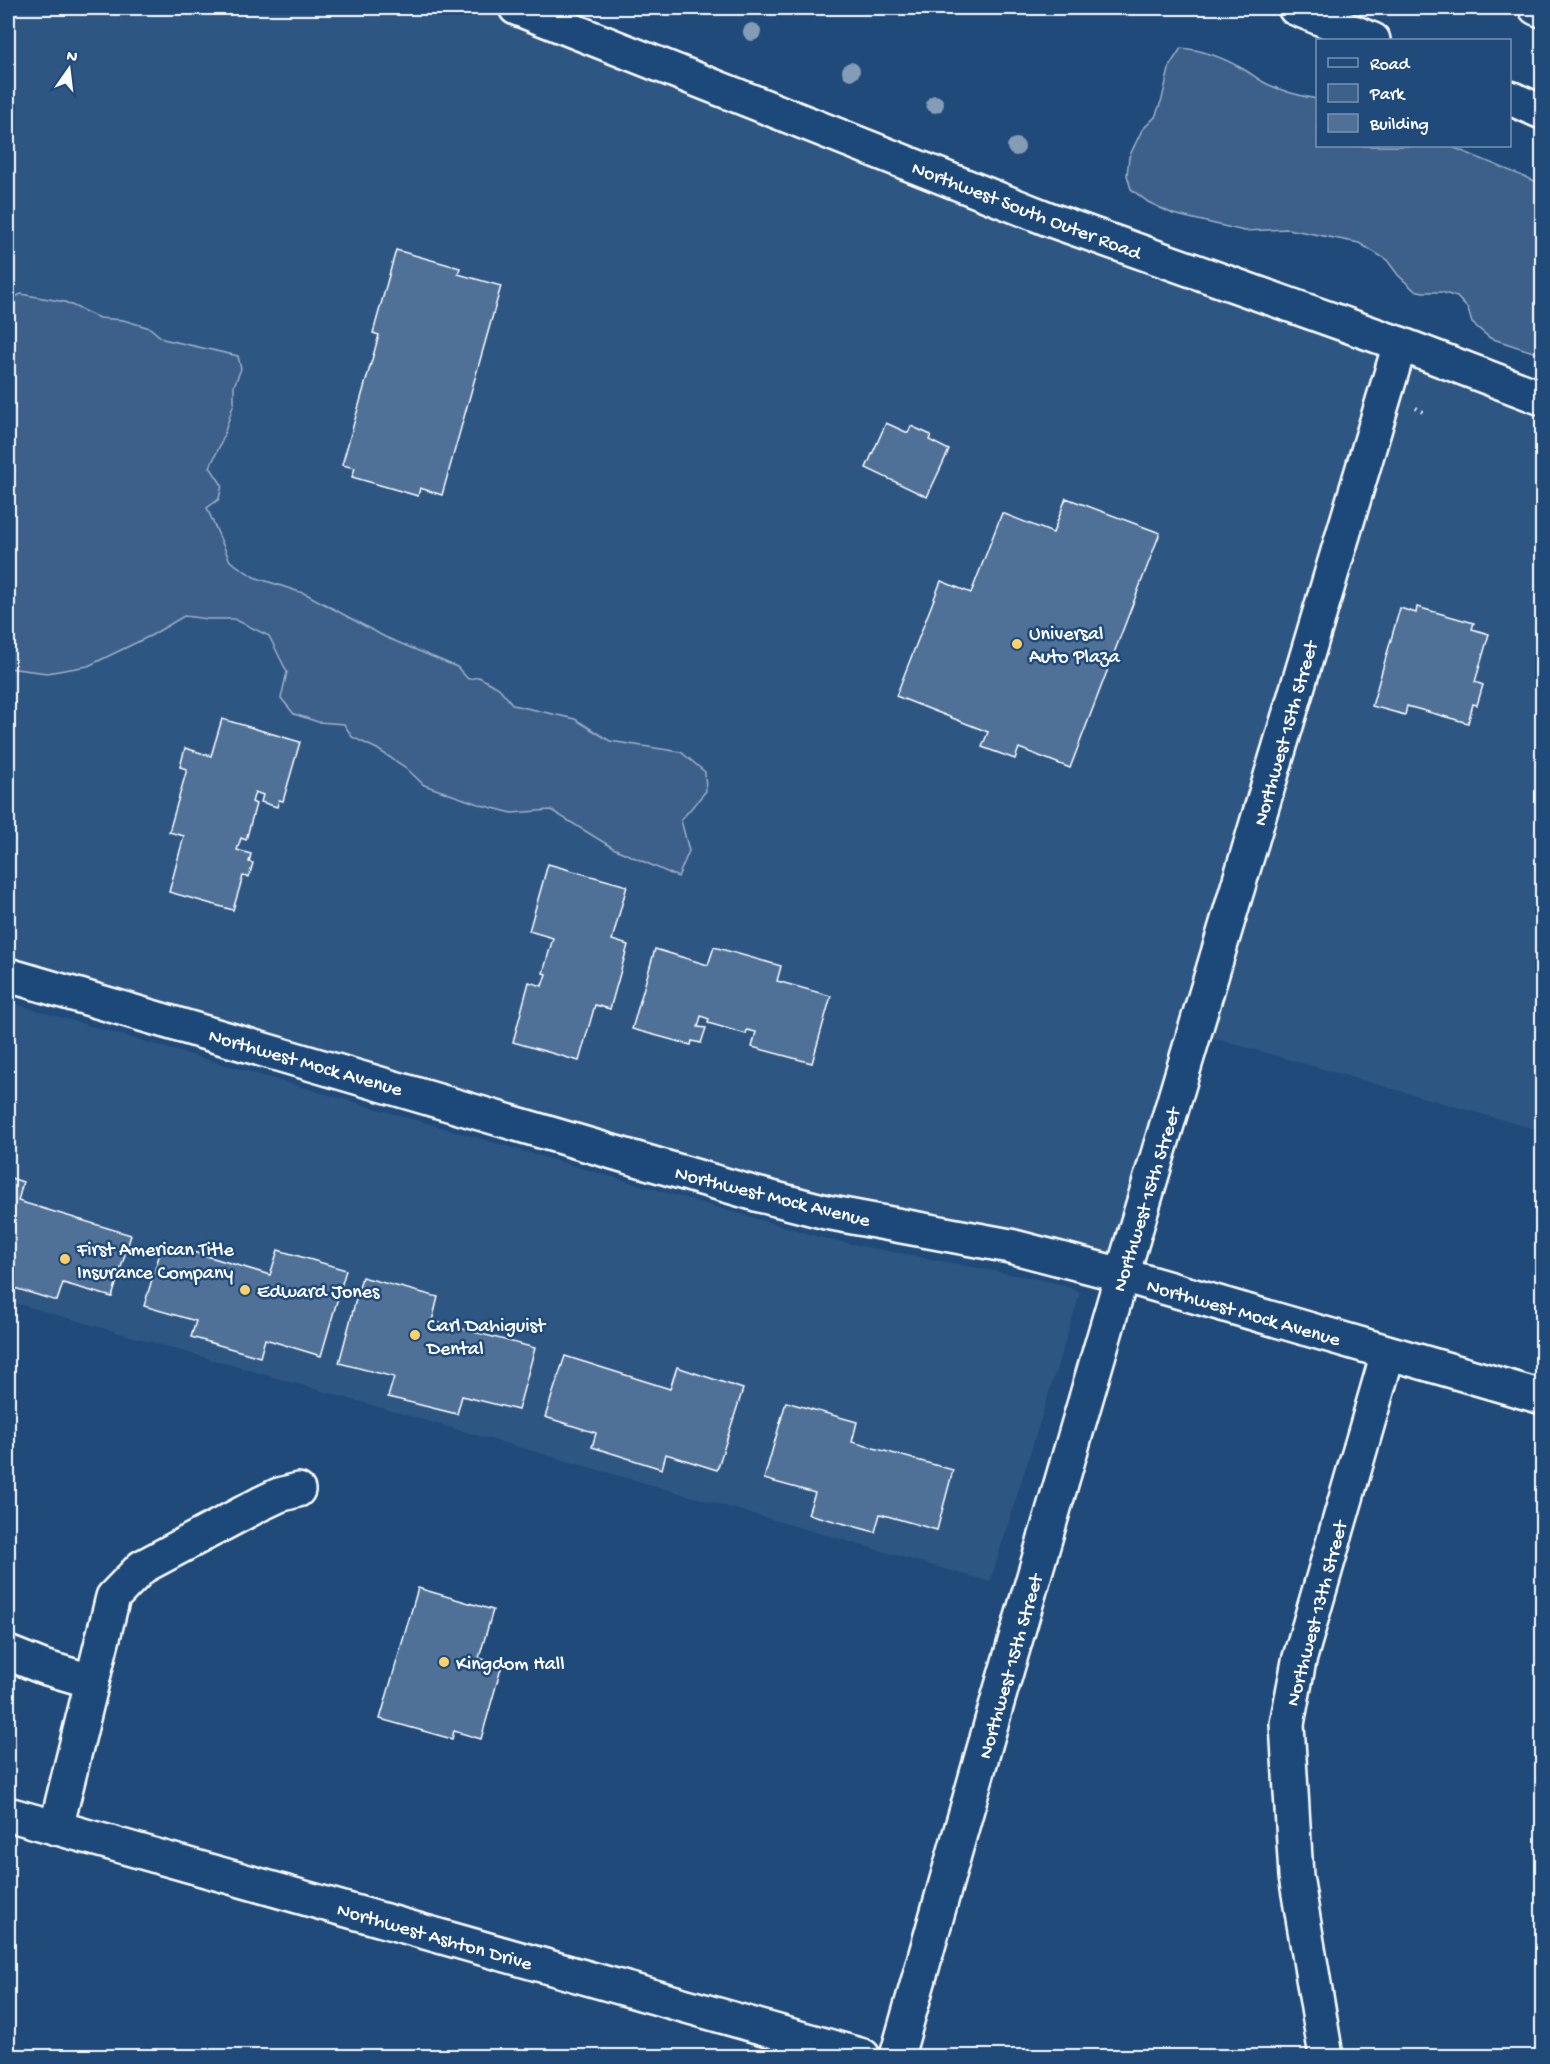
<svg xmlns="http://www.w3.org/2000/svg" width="1550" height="2064" font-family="'Gochi Hand',sans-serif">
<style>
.built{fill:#2e5683}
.green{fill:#3c618b;stroke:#9eb0c5;stroke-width:1.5}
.building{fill:#507197;stroke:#fff;stroke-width:1.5}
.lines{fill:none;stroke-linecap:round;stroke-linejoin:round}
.minor-casing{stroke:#fff;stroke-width:38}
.highway-casing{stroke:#fff;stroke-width:38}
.path{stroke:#fff;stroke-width:4;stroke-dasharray:1.5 4.5;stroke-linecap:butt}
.minor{stroke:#1f4a7a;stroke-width:33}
.highway{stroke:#1f4a7a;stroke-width:33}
.tree{fill:#859cb6}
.poi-dot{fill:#ffd166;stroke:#1f4a7a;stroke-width:2}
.labels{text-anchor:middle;stroke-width:5;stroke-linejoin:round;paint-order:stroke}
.street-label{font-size:20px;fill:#fff;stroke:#1f4a7a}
.poi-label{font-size:20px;fill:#fff;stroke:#1f4a7a;text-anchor:start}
</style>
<rect width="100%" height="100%" fill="#1f4a7a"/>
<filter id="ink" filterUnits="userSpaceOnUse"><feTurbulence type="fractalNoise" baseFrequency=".0167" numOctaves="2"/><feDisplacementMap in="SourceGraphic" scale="12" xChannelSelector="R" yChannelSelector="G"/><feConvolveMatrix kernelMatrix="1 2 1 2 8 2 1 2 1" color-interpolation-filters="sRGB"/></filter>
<g filter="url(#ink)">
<g class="built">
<polygon points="8,8 516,8 1542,398 1542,1131 1195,1033 1122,1275 1010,1246 8,975"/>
<polygon points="8,1002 830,1240 1052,1282 1068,1287 1080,1293 990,1582 8,1301"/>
</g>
<g class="green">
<path d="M1181 48C1203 50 1224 58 1243 69 1252 74 1259 80 1267 84 1284 92 1300 96 1317 99L1318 146H1450L1542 184V355L1490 338 1472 323 1468 309 1457 297 1441 292H1423L1414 290 1398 275 1387 260 1359 243 1288 229 1244 231 1173 214 1148 202 1131 189 1127 175 1129 157 1142 130 1155 117 1162 99 1170 65Z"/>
<polygon points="21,294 65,302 99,318 123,320 150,328 163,339 238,356 241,369 234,386 234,403 222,441 210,467 222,485 219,499 207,508 230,561 254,577 306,594 385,637 457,667 468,679 479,677 499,688 513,705 575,719 610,741 681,752 705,772 706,791 681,820 689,851 678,877 613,848 551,810 512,813 481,805 424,785 405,767 377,749 352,737 344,724 318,722 294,714 281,698 287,672 269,636 234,619 208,619 184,616 152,635 88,666 47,673 8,668 8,301"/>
</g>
<g class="building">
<polygon points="396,250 460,268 458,274 501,286 442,495 420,488 418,496 352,477 355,468 342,465 379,335 373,333"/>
<polygon points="886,423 908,433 911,426 931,435 929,440 949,450 927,497 866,468"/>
<polygon points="1066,498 1160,533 1070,768 1019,748 1015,759 982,747 988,732 896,696 941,581 971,593 1002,513 1053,533"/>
<polygon points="1417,607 1474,623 1472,629 1489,634 1475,682 1483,685 1477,705 1473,704 1468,723 1407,706 1405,715 1372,706 1400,608 1416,613"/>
<polygon points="222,719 300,742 283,801 279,800 277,807 261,802 263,795 255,792 252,802 256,804 246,840 241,838 237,850 251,854 249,862 253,863 249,877 243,876 233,910 169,892 184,836 169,832 187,769 180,767 185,748 211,756"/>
<polygon points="548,864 627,886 612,940 628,945 610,1009 595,1005 579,1061 513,1042 529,982 542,986 546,974 543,973 553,938 529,931"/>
<polygon points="714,947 781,966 777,981 831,996 812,1063 752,1047 756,1032 747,1030 746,1034 708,1023 709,1019 701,1016 698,1027 706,1028 701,1043 692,1041 691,1045 632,1029 655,949 708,965"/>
<polygon points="8,1177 23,1182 18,1201 131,1235 112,1297 63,1283 57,1301 8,1286"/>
<polygon points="163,1243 270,1275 278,1250 346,1270 321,1356 265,1339 260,1357 191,1337 196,1321 144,1306"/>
<polygon points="362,1277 438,1297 432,1321 535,1348 518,1410 462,1396 457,1414 388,1397 394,1377 339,1363"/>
<polygon points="565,1356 670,1389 677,1367 743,1389 717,1470 666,1454 662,1469 592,1447 596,1433 545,1417"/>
<polygon points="786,1402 857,1422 852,1442 953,1470 937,1530 880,1514 875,1532 808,1514 815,1493 764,1479"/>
<polygon points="418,1588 493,1610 479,1658 502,1665 481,1739 454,1731 452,1739 380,1719"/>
</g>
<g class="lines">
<defs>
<g id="minor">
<polyline points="516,8 1051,220 1400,344 1542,398"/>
<polyline points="8,975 756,1194 826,1212 1010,1246 1122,1275 1542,1397"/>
<polyline points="8,1653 43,1667 91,1681"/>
<polyline points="8,1814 863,2056"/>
<polyline points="56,1828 113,1597 142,1567 260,1504 279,1495 298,1490"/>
<polyline points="897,2056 997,1703 1122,1275 1400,344"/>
<polyline points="1326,2056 1296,1876 1287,1724 1299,1661 1388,1353"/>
</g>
<g id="highway">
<polyline points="1295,8 1373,40"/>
<polyline points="1536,8 1542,10"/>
<polyline points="1510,98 1542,112"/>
</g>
</defs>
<use href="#minor" class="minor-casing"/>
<use href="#highway" class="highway-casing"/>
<polyline class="path" points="1416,408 1426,414"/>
<use href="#minor" class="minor"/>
<use href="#highway" class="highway"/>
</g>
<g class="tree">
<circle cx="752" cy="32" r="9"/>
<circle cx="851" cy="71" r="9"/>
<circle cx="935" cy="104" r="9"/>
<circle cx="1016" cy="147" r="9"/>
</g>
</g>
<g class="poi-dot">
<circle cx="1017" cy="644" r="6"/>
<circle cx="65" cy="1259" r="6"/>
<circle cx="245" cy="1290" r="6"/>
<circle cx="415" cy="1335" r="6"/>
<circle cx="444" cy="1662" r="6"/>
</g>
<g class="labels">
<g class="street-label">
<text transform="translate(1027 209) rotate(21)" y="7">Northwest South Outer Road</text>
<text transform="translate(1284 733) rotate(-74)" y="7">Northwest 15th Street</text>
<text transform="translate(306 1061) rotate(16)" y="7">Northwest Mock Avenue</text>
<text transform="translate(773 1195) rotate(14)" y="7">Northwest Mock Avenue</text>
<text transform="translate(1145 1199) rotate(-73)" y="7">Northwest 15th Street</text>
<text transform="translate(1244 1311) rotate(16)" y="7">Northwest Mock Avenue</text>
<text transform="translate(1315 1613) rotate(-75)" y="7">Northwest 13th Street</text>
<text transform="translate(1009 1666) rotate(-74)" y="7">Northwest 15th Street</text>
<text transform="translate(435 1935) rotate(16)" y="7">Northwest Ashton Drive</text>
</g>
<g class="poi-label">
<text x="1029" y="639">Universal<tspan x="1029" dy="23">Auto Plaza</tspan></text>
<text x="77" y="1255">First American Title<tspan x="77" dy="23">Insurance Company</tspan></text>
<text x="257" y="1297">Edward Jones</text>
<text x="427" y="1331">Carl Dahiguist<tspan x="427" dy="23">Dental</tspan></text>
<text x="456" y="1669">Kingdom Hall</text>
</g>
</g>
<rect width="1550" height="2064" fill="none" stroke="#1f4a7a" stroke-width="30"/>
<rect x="15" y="15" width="1520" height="2034" fill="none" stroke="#fff" stroke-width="2" filter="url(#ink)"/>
<rect x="1316" y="39" width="195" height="108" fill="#1f4a7a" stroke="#7992af" stroke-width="1.5"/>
<rect x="1328" y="58" width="30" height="9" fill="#1f4a7a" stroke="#7992af" stroke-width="1.5"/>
<text x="1370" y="69" font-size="18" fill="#ffffff">Road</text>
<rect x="1328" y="84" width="30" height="18" fill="#3c618b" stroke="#7992af" stroke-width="1.5"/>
<text x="1370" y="99" font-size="18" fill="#ffffff">Park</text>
<rect x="1328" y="114" width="30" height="18" fill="#507197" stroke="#7992af" stroke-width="1.5"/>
<text x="1370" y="129" font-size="18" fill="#ffffff">Building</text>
<g transform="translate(69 69) rotate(14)" stroke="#1f4a7a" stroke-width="4.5" paint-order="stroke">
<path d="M0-4.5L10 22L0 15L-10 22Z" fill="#ffffff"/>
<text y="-9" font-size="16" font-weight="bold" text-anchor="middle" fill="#ffffff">N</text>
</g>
</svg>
